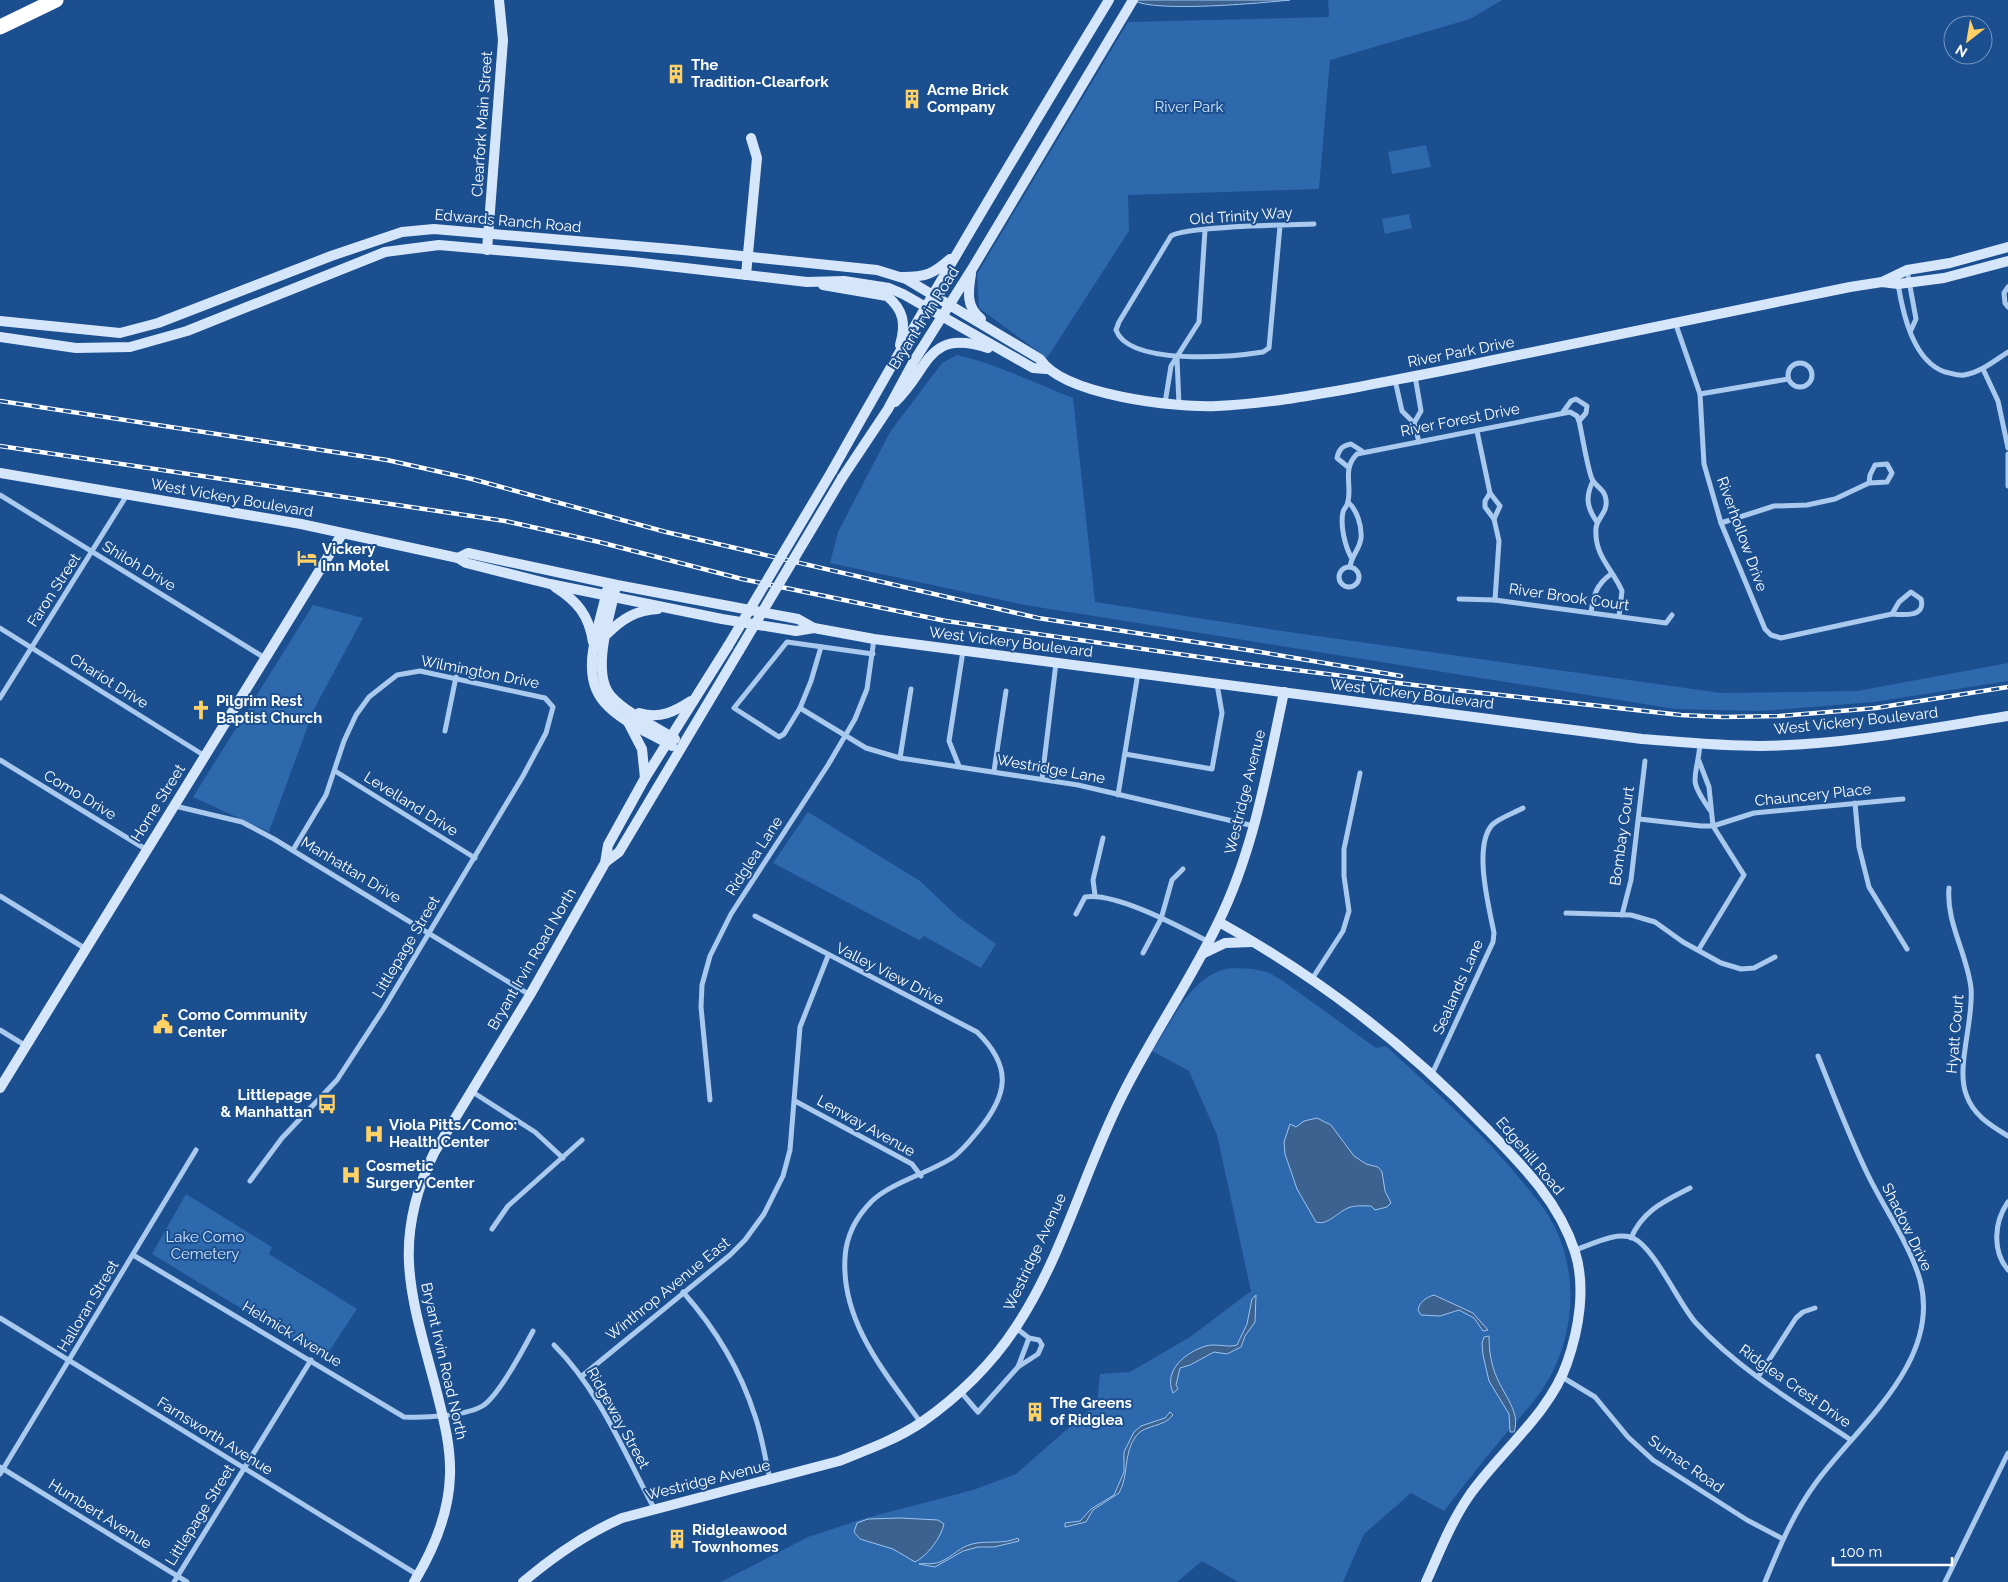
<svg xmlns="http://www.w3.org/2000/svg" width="2008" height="1582" font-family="Raleway,sans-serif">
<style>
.green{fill:#2e69ad}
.water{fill:#3c6290;stroke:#9cc4f0}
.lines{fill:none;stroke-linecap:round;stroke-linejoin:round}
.street{stroke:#a9c9ee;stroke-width:5}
.secondary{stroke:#d6e6fa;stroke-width:10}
.highway{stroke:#fff;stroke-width:15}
.rail-casing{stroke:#fff;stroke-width:4.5}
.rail{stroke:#1b4f8f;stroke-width:2.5;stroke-dasharray:8;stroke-linecap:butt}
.secondary-bridge{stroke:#d6e6fa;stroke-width:10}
.labels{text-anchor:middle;stroke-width:4;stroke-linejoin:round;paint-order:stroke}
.poi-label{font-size:15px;font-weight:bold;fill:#fff;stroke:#1b4f8f;text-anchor:start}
.park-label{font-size:15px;fill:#cfe3fa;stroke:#1b4f8f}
.street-label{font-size:15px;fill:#fff;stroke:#1b4f8f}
</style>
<rect width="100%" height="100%" fill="#1b4f8f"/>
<g class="green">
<polygon points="1328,0 1502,0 1470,19 1330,60 1319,189 1128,195 1129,231 1047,358 979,308 977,274 1128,22 1329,17"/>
<polygon points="1426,145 1431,167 1392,174 1388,152"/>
<polygon points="1409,214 1412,228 1385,234 1382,219"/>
<path d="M957 355C997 364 1034 383 1073 398L1095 602 1275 630 1721 693 1857 691 2008 663V681L1874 702 1761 711 1675 709 1025 605 830 563 838 532 890 432 942 363Z"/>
<polygon points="313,605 363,618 314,709 269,832 193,797"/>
<polygon points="808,812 920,881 958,917 996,944 981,968 924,936 919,940 773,863"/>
<path d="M1253 969 1267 972 1280 979 1376 1048 1386 1046C1434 1091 1484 1133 1525 1185 1533 1195 1542 1205 1548 1215 1577 1262 1577 1322 1553 1371 1541 1396 1521 1416 1503 1437 1483 1461 1463 1486 1444 1511L1411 1493 1364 1534 1343 1582H1238L1202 1561 1177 1582H721L808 1537 866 1518 973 1490 1016 1474 1097 1403 1100 1374 1130 1372 1190 1337 1251 1291 1217 1135 1189 1071 1152 1051C1171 1024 1188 981 1222 970 1231 967 1244 969 1253 969Z"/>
<polygon points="186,1194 272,1247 269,1254 357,1309 324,1359 152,1254"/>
</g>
<g class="water">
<path d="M1133 0H1290C1262 3 1153 13 1133 0Z"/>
<path d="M1317 1118 1331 1125 1354 1156 1366 1164 1378 1167 1382 1172 1385 1191 1391 1203 1387 1207 1375 1210 1371 1206C1363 1206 1355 1205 1348 1208 1338 1212 1327 1226 1316 1222L1297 1189 1285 1154 1284 1142 1290 1124 1296 1127 1304 1121Z"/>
<path d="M1256 1295 1255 1322 1245 1336 1241 1347 1227 1354 1214 1352 1190 1365 1180 1368 1176 1385 1178 1389 1173 1393C1163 1370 1186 1352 1206 1346 1216 1343 1227 1348 1237 1345L1247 1324 1252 1299Z"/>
<path d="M1434 1295 1473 1313 1488 1330 1483 1331 1474 1318 1459 1310 1440 1316 1421 1315 1418 1310C1419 1302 1427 1297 1434 1295Z"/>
<path d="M1489 1336C1489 1350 1491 1365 1497 1378 1504 1395 1521 1413 1514 1432H1510L1509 1414 1489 1381 1483 1355 1482 1343 1484 1337Z"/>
<path d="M1170 1412 1173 1415C1163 1428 1145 1424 1136 1436 1123 1453 1129 1476 1119 1493L1093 1510 1086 1522 1065 1527V1523L1080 1521 1091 1509 1114 1495 1124 1472V1452L1134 1432 1141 1426 1165 1418Z"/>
<path d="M900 1518 938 1520 944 1524C941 1538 927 1556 915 1562L893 1549 860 1539 854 1532 857 1523 868 1519Z"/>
<path d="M1018 1538 1019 1541 994 1547H978L963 1551 935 1567 919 1564C927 1563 935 1565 942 1561 953 1556 960 1547 972 1544 988 1540 1002 1545 1018 1538Z"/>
</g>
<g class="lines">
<g class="street">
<path d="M1280 226 1269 348 1263 352C1231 357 1129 366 1116 330L1119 322 1171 236C1186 226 1289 225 1314 224"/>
<polyline points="1907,270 1916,319 1911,330"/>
<path d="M1898 284C1903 314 1913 361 1945 372 1951 373 1958 376 1964 375 1981 372 1994 361 2008 352"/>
<polyline points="2008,287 2004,293 2005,303 2008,307"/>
<path d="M1675 322 1700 394 1704 464 1721 523 1765 629 1771 635 1781 638 1892 614C1904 615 1926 617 1921 599L1911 592 1899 602 1892 614"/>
<polyline points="1177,358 1179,405"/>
<circle cx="1800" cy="375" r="12"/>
<polyline points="1983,369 1998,401 2008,448"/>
<polyline points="1395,380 1402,411 1414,423 1419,442"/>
<polyline points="1700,394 1788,379"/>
<polyline points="1165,403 1171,366 1199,322 1205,230"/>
<polyline points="1563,412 1571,401 1576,399 1587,406 1586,413 1579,421"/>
<polyline points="1414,423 1421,411 1415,376"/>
<polyline points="1477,431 1490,493 1500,506 1494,519"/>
<polyline points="2008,454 2008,486"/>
<path d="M1348 467 1337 458C1339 449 1342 446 1351 444L1362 451"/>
<path d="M1593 481C1585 497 1587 508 1597 522"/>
<polyline points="1490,493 1485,501 1485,507 1494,519 1499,541 1495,600"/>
<polyline points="0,495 265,658"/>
<path d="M1348 502C1357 510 1362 526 1361 538 1360 549 1351 556 1350 567"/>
<polyline points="1721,523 1774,506 1807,505 1835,499 1869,483 1887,482 1892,473 1887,464 1875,465 1870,475 1869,483"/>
<path d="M1351 557C1345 546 1340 525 1343 512 1344 508 1348 505 1348 502 1352 484 1342 469 1357 454L1570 412 1577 416 1579 421C1582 433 1588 473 1593 481 1598 488 1605 490 1606 500 1608 512 1597 518 1596 528 1594 556 1612 568 1622 591L1619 616"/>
<circle cx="1349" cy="577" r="10"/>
<polyline points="1459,599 1495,600 1666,623 1672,615"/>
<path d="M1591 612C1594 594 1596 585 1611 574"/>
<polyline points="0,628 205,756"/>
<polyline points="873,654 787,642 734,708 779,737 784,734 800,708 866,748 900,758 1078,785 1254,826"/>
<polyline points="0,698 127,495"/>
<polyline points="800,708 811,681 821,647"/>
<polyline points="445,731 456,677"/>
<path d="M1700 744C1697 781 1686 776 1710 810"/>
<polyline points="1125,754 1212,769 1222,713 1217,684"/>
<polyline points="900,758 911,689"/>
<polyline points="0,760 147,850"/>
<polyline points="1699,761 1709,787 1713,826 1744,875 1699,949"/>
<polyline points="959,766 949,741 963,651"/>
<polyline points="335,771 475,858"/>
<polyline points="994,771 1006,691"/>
<polyline points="1042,779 1056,663"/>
<polyline points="1118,795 1138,673"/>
<polyline points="1855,803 1859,847 1869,887 1907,949"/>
<polyline points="175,806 242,822 274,839 530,995"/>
<polyline points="1639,819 1701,826 1713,826 1754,813 1903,799"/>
<path d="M1949 888C1946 923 1967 953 1971 988 1974 1020 1956 1067 1966 1094 1973 1115 1990 1125 2008 1136"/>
<polyline points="1095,895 1093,880 1103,838"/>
<polyline points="0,896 86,949"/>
<polyline points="1566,913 1631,915 1655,922 1683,942 1721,963 1741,969 1754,968 1775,957"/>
<path d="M1076 914 1085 897C1116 892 1180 927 1209 942"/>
<polyline points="1622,915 1631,880 1645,761"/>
<path d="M755 916 977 1032C1013 1067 1008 1095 978 1131 970 1141 962 1151 952 1158 928 1173 891 1183 872 1201 857 1216 846 1236 845 1258 841 1322 886 1374 921 1423"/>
<polyline points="1143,953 1161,919 1172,880 1183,869"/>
<polyline points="1312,979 1343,931 1349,911 1344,876 1344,849 1360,773"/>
<polyline points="0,1030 26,1046"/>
<path d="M1432 1074 1493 942 1494 933C1489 907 1473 847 1492 825 1499 818 1514 813 1523 808"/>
<polyline points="471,1091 535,1132 563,1158"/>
<polyline points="710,1100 701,1007 702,985 710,956 731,914 828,765 855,719 867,689 874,639"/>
<polyline points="795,1101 912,1164 921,1176"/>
<polyline points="250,1181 282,1138 337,1080 384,1008 523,776 546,733 553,707 545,698 420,671 397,675 369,697 356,715 344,741 326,795 293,850"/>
<path d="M2008 1202C1994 1222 1992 1251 2008 1270"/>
<polyline points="492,1229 508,1206 582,1140"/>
<path d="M1631 1238C1643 1210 1665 1201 1690 1188"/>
<path d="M1575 1250C1591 1245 1616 1231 1633 1238 1655 1248 1678 1303 1696 1323 1740 1371 1797 1404 1851 1440"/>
<path d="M133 1255 404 1417C423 1418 468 1416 484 1405 500 1393 523 1350 533 1331"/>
<path d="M683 1292C715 1328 740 1369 755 1416 762 1436 765 1458 770 1479"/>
<polyline points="0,1318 418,1575"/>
<polyline points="1016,1328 1029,1338 1039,1340 1042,1345 1038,1354 1018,1367 1029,1338"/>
<path d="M554 1345C599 1390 624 1452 654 1508"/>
<polyline points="582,1376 730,1255 745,1240 764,1214 783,1176 790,1150 800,1027 828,956"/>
<polyline points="1562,1377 1595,1397 1628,1437 1653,1460 1747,1520 1783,1539"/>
<polyline points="1758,1377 1796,1318 1803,1312 1815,1308"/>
<polyline points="960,1391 978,1412 1018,1367"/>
<polyline points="0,1467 187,1582"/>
<polyline points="0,1474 196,1150"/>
<polyline points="174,1582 311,1360"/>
<path d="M1765 1582C1779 1548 1793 1514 1815 1484 1857 1426 1942 1362 1920 1280 1910 1245 1884 1208 1868 1175 1849 1136 1834 1096 1818 1056"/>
<polyline points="1945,1582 2008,1453"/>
</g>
<g class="secondary">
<polyline points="487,250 503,40 499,0"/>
<path d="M971 274C968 292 966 307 981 319"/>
<polyline points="746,275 757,158 751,138"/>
<path d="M903 277C926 277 933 274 950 259"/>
<polyline points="1882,282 1907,270 1950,263 2008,247"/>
<path d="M823 285 887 296C904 310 906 324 900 345"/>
<path d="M0 321 120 333 158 323 331 256 402 232 434 229 683 250 877 270 906 279 1040 359C1063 395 1175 408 1217 406 1263 404 1308 396 1353 388 1399 379 1444 371 1489 361 1609 336 1729 311 1850 287L1882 282 1898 284 1944 278 2008 261"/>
<polyline points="0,337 76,348 130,347 187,331 385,252 439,245 633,262 807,282 844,281 889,288 903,294 1033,368 1046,369"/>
<path d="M895 402C930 369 926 328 988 348"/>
<path d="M832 471C921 312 1014 156 1109 0"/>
<path d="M0 473 301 524 458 558 466 563 550 584 722 619 796 631 814 628 874 639 1642 739C1681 742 1720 746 1760 746 1843 745 1926 729 2008 716"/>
<polyline points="842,478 888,409 914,361 972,269 1133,0"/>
<polyline points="458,558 468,553 617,585 798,619 814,628"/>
<path d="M555 587C577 601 589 615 593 642"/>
<path d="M607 590C601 623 578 672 604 702 620 721 650 733 672 746"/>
<path d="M615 591C609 618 591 674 611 696 625 712 656 727 675 739"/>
<path d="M607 634C622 619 636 610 658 609"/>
<path d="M639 713C660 719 674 712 691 701"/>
<polyline points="628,722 642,749 645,778"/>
<polyline points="607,861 619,852 739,651"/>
<path d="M1219 922C1318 977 1409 1047 1487 1129 1523 1166 1559 1202 1575 1252 1586 1287 1579 1329 1567 1363 1550 1413 1499 1453 1469 1496 1451 1522 1439 1553 1426 1582"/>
<polyline points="1202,954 1225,943 1252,942"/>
<polyline points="0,1088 342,534"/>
<path d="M414 1582C434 1549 449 1514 450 1475 451 1445 443 1417 436 1389 412 1298 390 1243 434 1153L530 995 605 863 608 845 645 778 728 646"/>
<path d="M523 1582C554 1556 585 1534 622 1518L839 1461C867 1450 897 1439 922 1422 958 1397 993 1363 1016 1327 1063 1256 1084 1171 1122 1096 1151 1037 1190 982 1218 923 1254 850 1267 771 1284 692"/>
</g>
<polyline class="highway" points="0,27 56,0"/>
<defs>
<g id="rail">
<polyline points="0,401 387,460 472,479 666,532 1038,618 1254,651 1401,676"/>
<polyline points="0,446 505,521 599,542 742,579 946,621 1249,664 1446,689 1681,715 1723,717 1780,716 1876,708 2008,687"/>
</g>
</defs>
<use href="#rail" class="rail-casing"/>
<use href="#rail" class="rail"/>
<g class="secondary-bridge">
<polyline points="728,646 832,471"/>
<polyline points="739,651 842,478"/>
</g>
</g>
<defs>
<symbol id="building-bare" viewBox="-9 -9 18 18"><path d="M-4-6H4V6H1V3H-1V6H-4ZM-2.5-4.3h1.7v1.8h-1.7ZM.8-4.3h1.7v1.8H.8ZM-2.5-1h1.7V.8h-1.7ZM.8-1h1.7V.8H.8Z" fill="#ffd166" stroke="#1b4f8f" stroke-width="2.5" paint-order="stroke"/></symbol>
<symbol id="hotel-bare" viewBox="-9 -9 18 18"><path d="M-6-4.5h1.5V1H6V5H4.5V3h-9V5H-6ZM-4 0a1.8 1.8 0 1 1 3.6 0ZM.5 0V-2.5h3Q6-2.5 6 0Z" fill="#ffd166" stroke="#1b4f8f" stroke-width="2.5" paint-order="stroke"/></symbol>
<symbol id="church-bare" viewBox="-9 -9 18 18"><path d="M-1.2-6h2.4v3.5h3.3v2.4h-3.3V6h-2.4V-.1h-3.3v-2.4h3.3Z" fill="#ffd166" stroke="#1b4f8f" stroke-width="2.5" paint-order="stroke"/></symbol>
<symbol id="civic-bare" viewBox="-9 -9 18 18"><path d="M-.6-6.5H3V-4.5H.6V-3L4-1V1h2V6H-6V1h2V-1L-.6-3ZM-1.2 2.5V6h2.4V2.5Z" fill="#ffd166" stroke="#1b4f8f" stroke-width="2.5" paint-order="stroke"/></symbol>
<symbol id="bus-bare" viewBox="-9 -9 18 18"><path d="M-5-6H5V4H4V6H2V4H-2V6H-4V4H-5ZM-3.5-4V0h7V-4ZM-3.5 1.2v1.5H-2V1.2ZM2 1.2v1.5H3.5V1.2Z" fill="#ffd166" stroke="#1b4f8f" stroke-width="2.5" paint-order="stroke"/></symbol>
<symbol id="hospital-bare" viewBox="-9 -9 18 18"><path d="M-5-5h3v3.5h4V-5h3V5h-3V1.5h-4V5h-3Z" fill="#ffd166" stroke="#1b4f8f" stroke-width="2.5" paint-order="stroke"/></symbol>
</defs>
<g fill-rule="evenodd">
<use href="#building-bare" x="662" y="60" width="28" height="28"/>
<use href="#building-bare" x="898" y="85" width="28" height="28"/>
<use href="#hotel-bare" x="293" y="544" width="28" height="28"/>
<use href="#church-bare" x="187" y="696" width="28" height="28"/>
<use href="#civic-bare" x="149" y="1010" width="28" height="28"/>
<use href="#bus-bare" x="313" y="1090" width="28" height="28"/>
<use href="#hospital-bare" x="360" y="1120" width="28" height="28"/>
<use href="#hospital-bare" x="337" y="1161" width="28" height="28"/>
<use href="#building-bare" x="1021" y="1398" width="28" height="28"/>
<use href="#building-bare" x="663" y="1525" width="28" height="28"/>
</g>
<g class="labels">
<g class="poi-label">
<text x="691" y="70">The<tspan x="691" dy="17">Tradition-Clearfork</tspan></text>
<text x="927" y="95">Acme Brick<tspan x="927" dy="17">Company</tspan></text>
<text x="322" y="554">Vickery<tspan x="322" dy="17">Inn Motel</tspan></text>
<text x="216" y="706">Pilgrim Rest<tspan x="216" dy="17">Baptist Church</tspan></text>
<text x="178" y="1020">Como Community<tspan x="178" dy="17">Center</tspan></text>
<text x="312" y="1100" text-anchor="end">Littlepage<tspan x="312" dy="17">&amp; Manhattan</tspan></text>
<text x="389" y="1130">Viola Pitts/Como:<tspan x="389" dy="17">Health Center</tspan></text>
<text x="366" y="1171">Cosmetic<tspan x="366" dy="17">Surgery Center</tspan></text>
<text x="1050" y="1408">The Greens<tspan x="1050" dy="17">of Ridglea</tspan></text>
<text x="692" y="1535">Ridgleawood<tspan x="692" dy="17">Townhomes</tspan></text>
</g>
<g class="park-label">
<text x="1189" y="112">River Park</text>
<text x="205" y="1242">Lake Como<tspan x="205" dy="17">Cemetery</tspan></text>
</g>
<g class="street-label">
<text transform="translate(482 124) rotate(-86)" y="5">Clearfork Main Street</text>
<text transform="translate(1241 216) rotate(-4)" y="5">Old Trinity Way</text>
<text transform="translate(508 221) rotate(5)" y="5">Edwards Ranch Road</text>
<text transform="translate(924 318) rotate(-58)" y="5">Bryant Irvin Road</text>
<text transform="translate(1461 352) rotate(-11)" y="5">River Park Drive</text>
<text transform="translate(1460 420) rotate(-11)" y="5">River Forest Drive</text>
<text transform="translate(232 498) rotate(10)" y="5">West Vickery Boulevard</text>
<text transform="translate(1742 534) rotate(70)" y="5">Riverhollow Drive</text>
<text transform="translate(139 566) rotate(31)" y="5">Shiloh Drive</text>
<text transform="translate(54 590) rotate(-57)" y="5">Faron Street</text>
<text transform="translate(1569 597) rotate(8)" y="5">River Brook Court</text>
<text transform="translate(1011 642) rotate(7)" y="5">West Vickery Boulevard</text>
<text transform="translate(480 672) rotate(11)" y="5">Wilmington Drive</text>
<text transform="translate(109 681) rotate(32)" y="5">Chariot Drive</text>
<text transform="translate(1412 694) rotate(7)" y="5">West Vickery Boulevard</text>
<text transform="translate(1856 721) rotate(-6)" y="5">West Vickery Boulevard</text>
<text transform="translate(1051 769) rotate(10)" y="5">Westridge Lane</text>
<text transform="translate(1245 792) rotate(-76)" y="5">Westridge Avenue</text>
<text transform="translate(80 795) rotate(31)" y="5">Como Drive</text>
<text transform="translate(1813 795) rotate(-6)" y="5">Chauncery Place</text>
<text transform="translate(158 803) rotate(-58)" y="5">Horne Street</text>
<text transform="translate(411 804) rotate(32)" y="5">Levelland Drive</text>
<text transform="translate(1622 836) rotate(-82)" y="5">Bombay Court</text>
<text transform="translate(754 856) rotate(-57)" y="5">Ridglea Lane</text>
<text transform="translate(351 870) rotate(31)" y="5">Manhattan Drive</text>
<text transform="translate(406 947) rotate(-59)" y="5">Littlepage Street</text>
<text transform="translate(532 959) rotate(-60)" y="5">Bryant Irvin Road North</text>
<text transform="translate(890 974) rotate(27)" y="5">Valley View Drive</text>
<text transform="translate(1458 987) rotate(-66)" y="5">Sealands Lane</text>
<text transform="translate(1955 1034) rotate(-85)" y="5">Hyatt Court</text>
<text transform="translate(866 1126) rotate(29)" y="5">Lenway Avenue</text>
<text transform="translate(1530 1156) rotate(50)" y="5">Edgehill Road</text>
<text transform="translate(1907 1227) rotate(64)" y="5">Shadow Drive</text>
<text transform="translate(1035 1252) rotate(-65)" y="5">Westridge Avenue</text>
<text transform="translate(668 1289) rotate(-39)" y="5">Winthrop Avenue East</text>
<text transform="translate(88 1306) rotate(-59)" y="5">Halloran Street</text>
<text transform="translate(292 1334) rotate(31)" y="5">Helmick Avenue</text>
<text transform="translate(444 1361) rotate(77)" y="5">Bryant Irvin Road North</text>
<text transform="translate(1795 1386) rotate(35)" y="5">Ridglea Crest Drive</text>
<text transform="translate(618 1418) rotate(61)" y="5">Ridgeway Street</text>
<text transform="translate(215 1436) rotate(32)" y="5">Farnsworth Avenue</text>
<text transform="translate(1686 1464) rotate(35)" y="5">Sumac Road</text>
<text transform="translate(708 1480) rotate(-14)" y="5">Westridge Avenue</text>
<text transform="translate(100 1514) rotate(32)" y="5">Humbert Avenue</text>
<text transform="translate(200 1515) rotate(-58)" y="5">Littlepage Street</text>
</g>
</g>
<g transform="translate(1968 40) rotate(211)"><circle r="24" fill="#1b4f8f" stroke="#7695bc"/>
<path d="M0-4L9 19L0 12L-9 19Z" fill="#ffd166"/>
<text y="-8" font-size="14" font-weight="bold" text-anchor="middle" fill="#ffffff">N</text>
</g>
<path d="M1833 1557v8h119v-8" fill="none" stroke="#ffffff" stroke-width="2.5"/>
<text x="1840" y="1557" font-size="15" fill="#ffffff" stroke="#1b4f8f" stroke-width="4" paint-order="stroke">100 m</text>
</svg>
